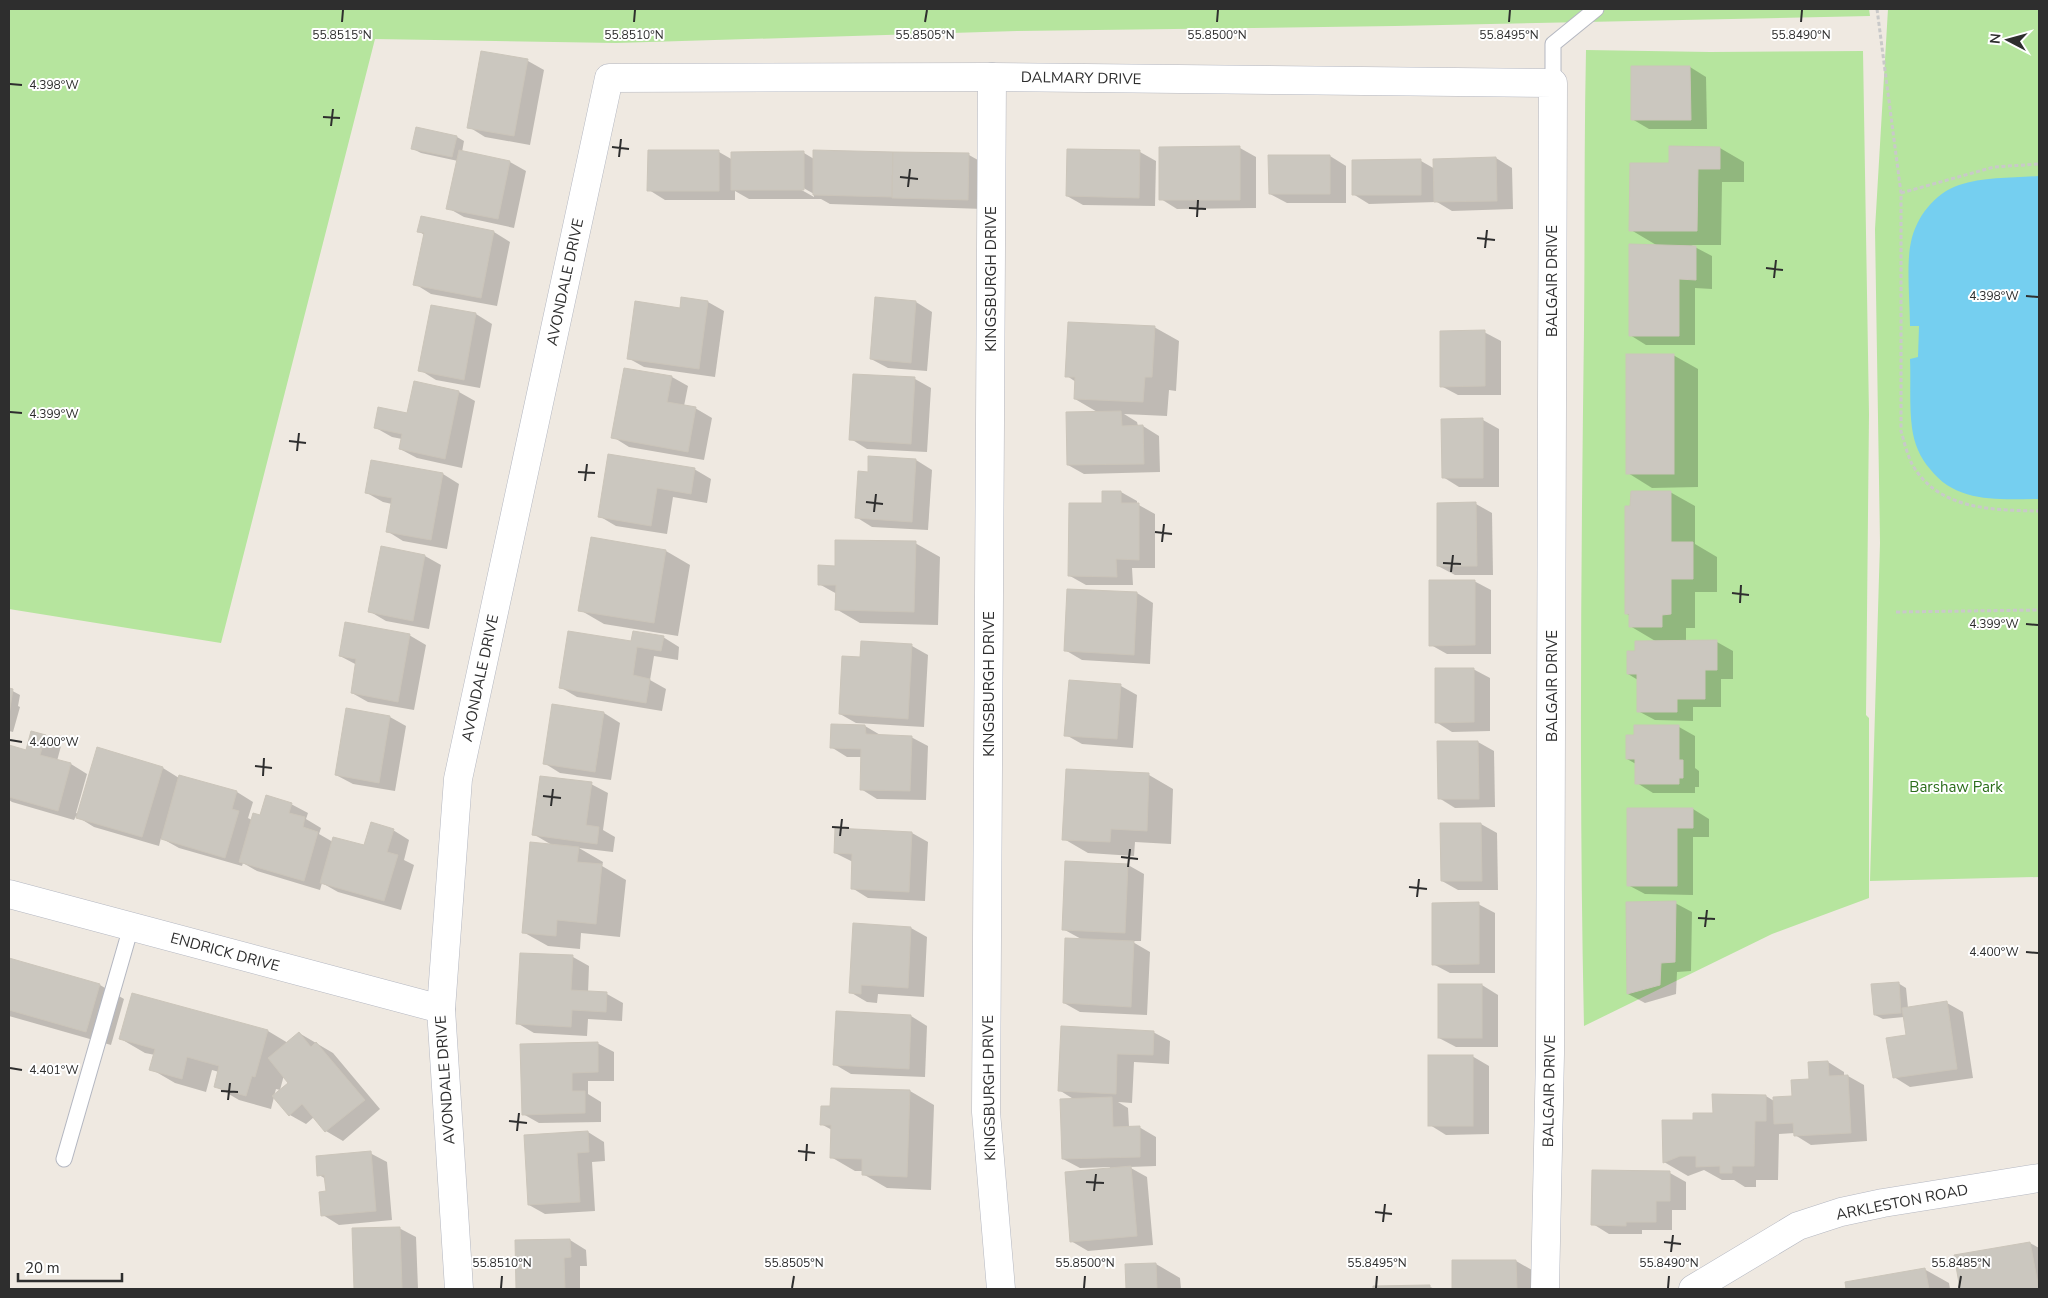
<svg xmlns="http://www.w3.org/2000/svg" width="2048" height="1298" font-family="'Nunito Sans',sans-serif">
<style>
.green{fill:#b6e59e}
.water{fill:#75cff0}
.shadow{fill:#0003;fill-rule:evenodd}
.building{fill:#cbc7bf;stroke:#cbc5ba}
.lines{fill:none;stroke-linecap:round;stroke-linejoin:round}
.service-casing{stroke:#b4b7c1;stroke-width:17}
.minor-casing{stroke:#b4b7c1;stroke-width:29}
.tertiary-casing{stroke:#b4b7c1;stroke-width:29}
.path{stroke:#c9c9c9;stroke-width:3;stroke-dasharray:4 2.5;stroke-linecap:butt}
.service{stroke:#fff;stroke-width:15}
.minor{stroke:#fff;stroke-width:28}
.tertiary{stroke:#fff;stroke-width:28}
.ticks{fill:none;stroke:#2e2e2e;stroke-width:2}
.labels{text-anchor:middle;stroke-width:4;stroke-linejoin:round;paint-order:stroke}
.street-label{font-size:15px;fill:#2e2e2e;stroke:#fff}
.park-label{font-size:15px;fill:#2c6e1b;stroke:#fff}
.ticks-label{font-size:12px;text-anchor:middle;fill:#2e2e2e;stroke:#fff;stroke-width:4;stroke-linejoin:round;paint-order:stroke}
</style>
<rect width="100%" height="100%" fill="#efe9e1"/>
<g class="green">
<polygon points="9,9 1869,9 1870,16 1395,26 1017,31 616,43 375,39 221,643 9,609"/>
<polygon points="1888,9 2039,9 2039,877 1870,881 1880,543 1875,229"/>
<path d="M1586 50 1710 52 1863 51 1869 414 1866 715 1869 718V898L1772 934 1584 1026C1579 794 1581 561 1584 329 1585 236 1584 143 1586 50Z"/>
</g>
<path class="water" d="M2039 176V499C1999 499 1957 504 1930 469 1920 458 1914 443 1912 428 1909 405 1911 381 1910 359L1918 357 1919 326H1910C1910 303 1906 263 1911 242 1916 217 1935 193 1959 185 1984 177 2013 178 2039 176Z"/>
<g class="shadow">
<polygon points="528,61 544,70 530,145 485,137 469,127"/>
<polygon points="1690,67 1706,77 1707,129 1649,129 1632,119 1632,68"/>
<polygon points="457,137 464,141 462,152 510,162 526,171 514,228 464,217 448,208 458,161 421,153 413,149"/>
<polygon points="1240,148 1256,157 1256,208 1177,209 1161,199"/>
<polygon points="1720,148 1744,162 1744,182 1722,182 1721,245 1691,245 1712,256 1712,289 1695,288 1695,345 1646,345 1630,335 1658,246 1631,230 1670,164"/>
<path d="M814 151 969 155 985 164 984 209 830 204 821 199H749L735 191V200H665L649 190 719 152 733 160V153H804L814 159ZM800 186 814 194V197L798 188Z"/>
<polygon points="1140,152 1156,161 1155,206 1083,205 1067,196"/>
<polygon points="1270,156 1330,156 1346,166 1346,203 1287,203 1270,194"/>
<polygon points="1496,158 1512,168 1513,209 1452,211 1437,202 1369,204 1353,194 1421,161 1435,169"/>
<polygon points="422,218 494,232 510,242 497,306 431,294 415,284 424,235 419,231"/>
<polygon points="876,299 916,302 932,312 927,371 888,368 871,359"/>
<polygon points="708,302 724,311 715,377 644,367 628,358 681,309"/>
<polygon points="432,306 476,314 492,324 480,388 436,380 420,370"/>
<polygon points="1154,327 1179,341 1176,391 1169,390 1167,416 1124,414 1137,422 1138,426 1143,426 1159,436 1160,472 1084,474 1068,465 1099,413 1075,399 1076,382 1067,376"/>
<polygon points="1484,332 1501,341 1501,395 1458,395 1441,386"/>
<polygon points="1673,355 1698,369 1698,487 1652,488 1628,473"/>
<polygon points="625,369 672,377 688,386 684,406 695,408 712,418 704,460 629,447 613,437"/>
<polygon points="854,375 915,379 931,388 927,452 867,449 851,439"/>
<polygon points="415,383 459,392 475,401 462,468 417,458 400,449 402,439 392,437 376,428 408,414"/>
<polygon points="1483,420 1499,429 1499,487 1459,487 1443,477"/>
<polygon points="916,460 932,470 928,530 872,527 856,517 869,473"/>
<polygon points="694,469 711,479 707,503 673,497 667,534 616,526 599,516"/>
<polygon points="443,474 459,484 447,549 403,541 387,531 392,504 383,502 367,493"/>
<polygon points="1121,492 1137,501 1137,504 1155,514 1155,568 1132,568 1133,585 1086,585 1070,576 1103,504"/>
<polygon points="1670,492 1695,506 1695,544 1717,557 1717,592 1695,592 1695,628 1686,628 1686,642 1717,642 1733,651 1733,679 1721,679 1721,707 1693,707 1693,721 1655,720 1638,711 1638,680 1628,674 1637,652 1657,642 1630,626 1630,616 1626,613"/>
<polygon points="1438,504 1476,504 1492,513 1493,575 1455,575 1438,566"/>
<polygon points="915,543 940,557 938,625 860,623 836,609 837,594 819,584 836,567"/>
<polygon points="666,551 690,565 678,636 604,624 580,610"/>
<polygon points="425,556 441,565 429,629 386,621 369,611"/>
<polygon points="1474,581 1491,590 1491,654 1447,654 1431,645"/>
<polygon points="1068,590 1137,593 1153,603 1150,664 1082,660 1065,650"/>
<polygon points="409,635 426,645 414,710 368,702 352,693 357,665 340,656"/>
<polygon points="663,637 679,647 678,660 654,656 650,680 666,689 662,711 577,697 560,687 632,643"/>
<polygon points="863,643 912,646 928,655 924,727 856,723 840,714 861,659"/>
<polygon points="1473,669 1490,678 1490,731 1452,732 1436,722"/>
<polygon points="1121,686 1137,695 1133,748 1082,744 1066,735"/>
<polygon points="9,689 20,695 18,706 20,707 13,732 9,731"/>
<polygon points="604,713 620,723 611,780 560,773 544,763"/>
<polygon points="390,717 406,726 395,791 353,784 336,775"/>
<polygon points="865,726 882,736 911,737 928,746 926,800 877,799 861,789 862,757 847,757 831,747"/>
<polygon points="1636,727 1679,727 1695,736 1695,768 1699,771 1699,787 1695,787 1695,793 1653,793 1637,783 1636,764 1627,759 1635,736"/>
<polygon points="45,736 61,746 57,761 71,764 87,774 76,813 79,814 163,768 179,778 237,792 253,802 248,818 252,820 291,804 308,813 306,819 321,828 319,834 333,842 365,847 393,830 409,840 404,860 414,865 401,910 338,892 322,883 320,890 257,871 243,863 242,866 179,848 161,838 159,846 94,827 76,816 74,820 12,802 9,800 9,746 27,751"/>
<polygon points="1478,742 1494,751 1495,807 1455,808 1439,798"/>
<polygon points="1149,775 1173,789 1171,844 1135,842 1134,856 1088,853 1064,839"/>
<polygon points="591,784 608,793 603,830 615,837 613,852 579,848 603,862 602,866 626,880 620,937 581,933 580,949 548,946 523,932 552,845 533,834"/>
<polygon points="1693,809 1709,819 1709,837 1693,837 1693,895 1645,894 1628,885"/>
<polygon points="1481,824 1497,833 1498,890 1458,890 1442,881"/>
<polygon points="912,833 928,842 925,901 868,898 852,888 853,862 835,853"/>
<polygon points="1128,865 1144,874 1141,941 1131,941 1150,952 1147,1015 1080,1012 1064,1003 1083,940 1063,929"/>
<polygon points="1675,903 1692,912 1691,971 1677,972 1676,994 1645,1003 1628,994"/>
<polygon points="1478,904 1495,913 1495,973 1450,973 1433,964"/>
<polygon points="855,924 911,928 927,937 924,997 878,994 877,1003 867,1002 850,992"/>
<polygon points="521,954 573,957 589,966 588,993 607,994 623,1003 622,1021 588,1019 587,1036 534,1033 517,1023"/>
<polygon points="9,959 100,985 124,999 111,1045 9,1016"/>
<polygon points="1898,983 1906,988 1908,1008 1947,1003 1963,1012 1973,1078 1910,1087 1894,1077 1907,1036 1904,1017 1883,1019 1875,1015"/>
<polygon points="1482,985 1498,995 1498,1047 1456,1047 1439,1038"/>
<polygon points="837,1013 911,1016 927,1026 925,1077 851,1074 834,1064"/>
<polygon points="1063,1027 1153,1032 1170,1041 1169,1064 1134,1062 1132,1103 1118,1102 1128,1108 1129,1127 1139,1127 1156,1137 1156,1166 1129,1167 1147,1177 1153,1245 1088,1251 1071,1241 1110,1169 1110,1167 1080,1168 1063,1159 1075,1100 1059,1090"/>
<path d="M268 1031 288 1043 299 1033 333 1053 380 1109 343 1141 326 1131 314 1117 306 1124 290 1115 274 1097 271 1109 239 1100 215 1086 219 1072 212 1070 206 1092 175 1083 151 1069 155 1055 145 1053 121 1039ZM284 1075 290 1083 274 1096 276 1089 280 1090Z"/>
<polygon points="597,1043 614,1052 614,1081 588,1081 588,1094 601,1102 601,1122 539,1123 523,1114"/>
<polygon points="1472,1056 1489,1066 1489,1134 1446,1135 1430,1125"/>
<polygon points="1828,1062 1844,1072 1844,1076 1848,1076 1864,1085 1867,1141 1811,1145 1795,1135 1795,1133 1779,1134 1778,1180 1756,1180 1756,1187 1745,1187 1734,1180 1722,1180 1704,1170 1688,1176 1664,1162 1694,1121 1766,1096 1774,1101 1793,1097"/>
<polygon points="910,1091 934,1105 931,1190 887,1188 863,1174 863,1171 855,1171 831,1157 832,1130 821,1124 831,1107"/>
<polygon points="588,1132 604,1142 605,1161 592,1162 595,1211 545,1214 529,1205"/>
<polygon points="370,1153 387,1162 392,1220 339,1225 323,1215 327,1192 326,1179 319,1175"/>
<polygon points="1593,1172 1670,1173 1686,1182 1686,1210 1672,1210 1672,1230 1642,1230 1642,1234 1609,1234 1593,1224"/>
<polygon points="399,1228 416,1237 418,1289 355,1289"/>
<polygon points="570,1240 586,1250 587,1266 580,1266 580,1289 518,1289 516,1242"/>
<polygon points="2030,1243 2039,1248 2039,1289 1961,1289 1955,1256"/>
<polygon points="1454,1261 1516,1261 1532,1270 1533,1289 1454,1289"/>
<polygon points="1156,1264 1180,1278 1181,1289 1127,1289 1126,1266"/>
<polygon points="1924,1269 1949,1283 1950,1289 1847,1289 1846,1283"/>
<polygon points="1374,1287 1430,1287 1435,1289 1374,1289"/>
</g>
<g class="building">
<polygon points="481,51 528,59 514,136 467,128"/>
<polygon points="1631,66 1690,66 1691,120 1631,120"/>
<polygon points="416,127 457,136 452,157 411,149"/>
<polygon points="1240,146 1240,200 1159,200 1159,147"/>
<polygon points="1669,146 1720,147 1720,169 1698,169 1697,231 1629,231 1630,163 1669,163"/>
<polygon points="1067,149 1140,150 1139,198 1066,196"/>
<polygon points="459,150 510,161 498,219 446,209"/>
<polygon points="648,150 719,150 719,191 647,191"/>
<polygon points="813,150 893,152 892,197 813,195"/>
<polygon points="804,151 804,190 731,190 731,152"/>
<polygon points="893,152 969,153 968,200 892,198"/>
<polygon points="1268,155 1330,155 1330,194 1269,194"/>
<polygon points="1496,157 1497,201 1434,202 1433,159"/>
<polygon points="1421,159 1421,195 1352,195 1352,160"/>
<polygon points="421,216 494,231 481,298 413,285 424,233 417,232"/>
<polygon points="1629,244 1696,246 1696,280 1679,279 1679,336 1629,336"/>
<polygon points="681,297 708,301 699,369 627,359 635,301 680,308"/>
<polygon points="875,297 916,301 911,363 870,359"/>
<polygon points="431,305 476,313 464,380 418,371"/>
<polygon points="1068,322 1155,326 1152,377 1145,377 1143,402 1074,399 1075,377 1065,377"/>
<polygon points="1485,330 1485,386 1440,387 1440,331"/>
<rect x="1626" y="354" width="48" height="120"/>
<polygon points="624,368 672,376 667,402 696,407 688,452 611,438"/>
<polygon points="853,374 915,377 911,444 849,440"/>
<polygon points="414,381 459,391 445,459 399,449 402,434 374,428 378,407 407,413"/>
<polygon points="1121,411 1122,426 1143,425 1144,464 1067,465 1066,412"/>
<polygon points="1483,418 1483,478 1442,478 1441,419"/>
<polygon points="608,454 695,468 691,494 657,488 651,526 598,517"/>
<polygon points="868,456 916,459 912,522 855,518 858,471 868,472"/>
<polygon points="371,460 443,473 431,540 386,532 392,498 365,493"/>
<polygon points="1102,491 1121,491 1121,503 1139,503 1139,560 1116,559 1117,577 1068,576 1069,503 1102,503"/>
<polygon points="1631,491 1671,491 1671,542 1693,542 1693,579 1671,579 1671,614 1662,615 1662,627 1629,627 1629,614 1625,614 1625,506 1630,506"/>
<polygon points="1476,502 1477,566 1437,566 1437,503"/>
<polygon points="591,537 666,550 654,623 578,611"/>
<polygon points="835,540 916,541 914,612 835,610 836,585 818,585 818,565 835,566"/>
<polygon points="381,546 425,555 413,621 368,612"/>
<polygon points="1429,580 1475,580 1475,645 1429,646"/>
<polygon points="1067,589 1137,592 1134,655 1064,651"/>
<polygon points="345,622 410,634 398,702 351,693 356,659 339,656"/>
<polygon points="568,631 631,641 633,631 664,636 661,651 637,647 633,675 650,679 646,703 559,688"/>
<polygon points="1717,640 1717,670 1705,670 1705,699 1677,699 1677,712 1637,712 1637,674 1627,674 1627,651 1635,651 1635,641"/>
<polygon points="861,641 912,644 908,719 839,714 842,656 860,657"/>
<polygon points="1435,668 1474,668 1474,722 1435,723"/>
<polygon points="1069,680 1121,684 1117,739 1064,736"/>
<polygon points="9,688 13,689 9,715"/>
<polygon points="552,704 604,712 595,772 543,764"/>
<polygon points="346,708 390,716 379,783 335,775"/>
<polygon points="831,724 865,725 866,734 912,736 910,791 860,790 861,749 830,748"/>
<polygon points="1634,725 1679,725 1679,760 1683,760 1683,778 1679,778 1679,784 1635,784 1635,759 1626,759 1626,735 1634,735"/>
<polygon points="31,731 46,735 40,755 71,763 58,811 9,797 9,745 26,750"/>
<polygon points="1437,741 1478,741 1479,799 1438,799"/>
<polygon points="97,747 163,767 142,837 76,818"/>
<polygon points="1066,769 1149,773 1147,831 1111,829 1110,842 1062,840"/>
<polygon points="179,775 237,791 232,809 239,811 225,858 161,839"/>
<polygon points="540,776 592,782 586,825 599,827 597,844 532,835"/>
<polygon points="266,795 292,803 289,813 305,817 303,827 318,832 304,881 239,862 253,813 260,815"/>
<polygon points="1627,808 1693,808 1693,828 1677,828 1677,886 1627,886"/>
<polygon points="371,822 394,829 387,852 398,855 384,901 320,883 333,837 364,845"/>
<polygon points="1440,823 1481,823 1482,881 1441,881"/>
<polygon points="835,828 912,832 909,892 851,889 852,854 834,853"/>
<polygon points="530,842 579,847 577,862 602,864 596,924 557,920 556,936 522,933"/>
<polygon points="1065,861 1128,864 1125,933 1062,930"/>
<polygon points="1676,901 1675,962 1661,963 1660,985 1627,994 1626,902"/>
<polygon points="1479,902 1479,964 1432,965 1432,903"/>
<polygon points="853,923 911,927 908,988 861,985 861,994 849,993"/>
<polygon points="1065,938 1134,941 1131,1007 1063,1003"/>
<polygon points="520,953 573,955 571,990 607,992 606,1012 572,1010 571,1027 516,1024"/>
<polygon points="9,958 100,984 86,1032 9,1010"/>
<polygon points="1899,982 1901,1013 1874,1015 1871,984"/>
<rect x="1438" y="984" width="44" height="54"/>
<polygon points="132,993 268,1030 255,1077 252,1076 246,1096 214,1087 219,1066 187,1057 182,1079 149,1070 155,1049 119,1039"/>
<polygon points="1947,1001 1957,1069 1893,1078 1886,1038 1906,1035 1902,1008"/>
<polygon points="836,1011 911,1015 909,1069 833,1065"/>
<polygon points="1061,1026 1154,1031 1153,1055 1117,1054 1116,1094 1058,1091"/>
<polygon points="299,1032 311,1047 316,1042 365,1100 325,1132 302,1104 289,1116 272,1096 288,1083 268,1058"/>
<polygon points="598,1042 598,1072 572,1073 572,1091 585,1091 585,1113 522,1115 520,1044"/>
<rect x="1428" y="1055" width="45" height="71"/>
<polygon points="1828,1061 1829,1076 1848,1075 1851,1133 1794,1136 1793,1123 1774,1124 1773,1097 1792,1096 1791,1080 1809,1079 1808,1062"/>
<polygon points="831,1088 910,1090 907,1177 862,1175 862,1159 830,1158 831,1125 820,1125 821,1106 830,1106"/>
<polygon points="1712,1094 1766,1095 1766,1121 1755,1121 1754,1166 1732,1166 1732,1173 1720,1173 1720,1166 1696,1167 1696,1156 1680,1156 1663,1163 1662,1120 1693,1120 1693,1113 1713,1113"/>
<polygon points="1112,1097 1113,1127 1140,1126 1140,1157 1062,1159 1060,1099"/>
<polygon points="588,1131 589,1152 577,1153 580,1202 528,1205 524,1135"/>
<polygon points="371,1151 376,1211 321,1216 319,1192 326,1191 324,1175 317,1176 316,1156"/>
<polygon points="1131,1166 1137,1236 1070,1242 1065,1172"/>
<polygon points="1592,1170 1670,1171 1670,1201 1656,1201 1656,1222 1626,1222 1626,1226 1591,1225"/>
<polygon points="400,1227 402,1288 354,1289 352,1228"/>
<polygon points="570,1239 571,1257 564,1258 565,1289 516,1289 515,1240"/>
<polygon points="2030,1242 2039,1289 1960,1289 1954,1255"/>
<polygon points="1452,1260 1516,1260 1517,1289 1452,1289"/>
<polygon points="1156,1263 1157,1289 1126,1289 1125,1264"/>
<polygon points="1925,1268 1929,1289 1846,1289 1845,1282"/>
<polygon points="1430,1285 1430,1289 1373,1289 1373,1286"/>
</g>
<g class="lines">
<defs>
<g id="service">
<polyline points="1553,83 1553,44 1596,9"/>
<polyline points="64,1159 131,927"/>
</g>
<g id="minor">
<polyline points="992,77 986,1112 1001,1289"/>
<polyline points="9,894 441,1009"/>
<polyline points="459,1289 441,1009 458,779 609,78 992,77 1553,83 1550,1054 1545,1289"/>
</g>
<polyline id="tertiary" points="1693,1289 1798,1226 1841,1212 1883,1203 2039,1178"/>
</defs>
<use href="#service" class="service-casing"/>
<use href="#minor" class="minor-casing"/>
<use href="#tertiary" class="tertiary-casing"/>
<g class="path">
<path d="M1877 9 1901 193V431C1904 441 1907 454 1912 464 1938 510 1992 510 2039 511"/>
<polyline points="1901,193 1994,167 2039,164"/>
<polyline points="1896,612 2039,610"/>
</g>
<use href="#service" class="service"/>
<use href="#minor" class="minor"/>
<use href="#tertiary" class="tertiary"/>
</g>
<path class="ticks" d="M342 22 343 10M634 22 635 10M925 22 927 10M1217 22 1218 10M1509 22 1510 10M1801 22 1802 10M10 84 22 85M323 117 340 118M331 126 333 109M612 147 629 149M619 157 621 139M900 177 918 179M908 187 910 169M1189 208 1206 209M1197 217 1198 200M1477 238 1495 240M1485 248 1487 230M1766 268 1783 270M1774 278 1776 260M2026 296 2038 297M10 412 22 413M289 441 306 443M297 451 299 433M578 472 595 473M585 481 587 464M866 502 883 504M874 512 876 494M1155 532 1172 534M1162 542 1164 524M1443 563 1461 564M1451 572 1453 555M1732 593 1749 595M1740 603 1741 585M2026 624 2038 625M10 740 22 742M255 766 272 768M263 776 264 758M543 796 561 798M551 806 553 789M832 827 849 828M840 836 842 819M1121 857 1138 859M1128 867 1130 849M1409 887 1427 889M1417 897 1419 879M1698 918 1715 919M1705 927 1707 910M2026 952 2038 953M10 1068 22 1070M221 1091 238 1092M228 1100 230 1083M509 1121 527 1123M517 1131 519 1113M798 1151 815 1153M806 1161 807 1144M1086 1182 1104 1183M1094 1191 1096 1174M1375 1212 1392 1214M1383 1222 1385 1204M1664 1242 1681 1244M1671 1252 1673 1235M501 1288 502 1276M792 1288 794 1276M1084 1288 1085 1276M1376 1288 1377 1276M1668 1288 1669 1276M1959 1288 1961 1276"/>
<g class="labels">
<g class="street-label">
<text transform="translate(1081 78) rotate(1)" y="5">DALMARY DRIVE</text>
<text transform="translate(991 279) rotate(-90)" y="5">KINGSBURGH DRIVE</text>
<text transform="translate(1552 281) rotate(-90)" y="5">BALGAIR DRIVE</text>
<text transform="translate(565 282) rotate(-78)" y="5">AVONDALE DRIVE</text>
<text transform="translate(480 678) rotate(-78)" y="5">AVONDALE DRIVE</text>
<text transform="translate(989 684) rotate(-90)" y="5">KINGSBURGH DRIVE</text>
<text transform="translate(1552 686) rotate(-90)" y="5">BALGAIR DRIVE</text>
<text transform="translate(225 952) rotate(15)" y="5">ENDRICK DRIVE</text>
<text transform="translate(445 1080) rotate(-94)" y="5">AVONDALE DRIVE</text>
<text transform="translate(989 1088) rotate(-91)" y="5">KINGSBURGH DRIVE</text>
<text transform="translate(1549 1091) rotate(-89)" y="5">BALGAIR DRIVE</text>
<text transform="translate(1902 1202) rotate(-11)" y="5">ARKLESTON ROAD</text>
</g>
<g class="park-label">
<text x="1956" y="792">Barshaw Park</text>
</g>
</g>
<g class="ticks-label">
<text x="342" y="39">55.8515°N</text>
<text x="634" y="39">55.8510°N</text>
<text x="925" y="39">55.8505°N</text>
<text x="1217" y="39">55.8500°N</text>
<text x="1509" y="39">55.8495°N</text>
<text x="1801" y="39">55.8490°N</text>
<text x="54" y="89">4.398°W</text>
<text x="1994" y="300">4.398°W</text>
<text x="54" y="418">4.399°W</text>
<text x="1994" y="628">4.399°W</text>
<text x="54" y="746">4.400°W</text>
<text x="1994" y="956">4.400°W</text>
<text x="54" y="1074">4.401°W</text>
<text x="502" y="1267">55.8510°N</text>
<text x="794" y="1267">55.8505°N</text>
<text x="1085" y="1267">55.8500°N</text>
<text x="1377" y="1267">55.8495°N</text>
<text x="1669" y="1267">55.8490°N</text>
<text x="1961" y="1267">55.8485°N</text>
</g>
<rect width="2048" height="1298" fill="none" stroke="#2e2e2e" stroke-width="20"/>
<g transform="translate(2008 40) rotate(276)" stroke="#ffffff" stroke-width="4" paint-order="stroke">
<path d="M0-4L9 19L0 12L-9 19Z" fill="#2e2e2e"/>
<text y="-8" font-size="14" font-weight="bold" text-anchor="middle" fill="#2e2e2e">N</text>
</g>
<path d="M18 1273v8h104v-8" fill="none" stroke="#2e2e2e" stroke-width="2.5"/>
<text x="25" y="1273" font-size="15" fill="#2e2e2e" stroke="#ffffff" stroke-width="4" paint-order="stroke">20 m</text>
</svg>
